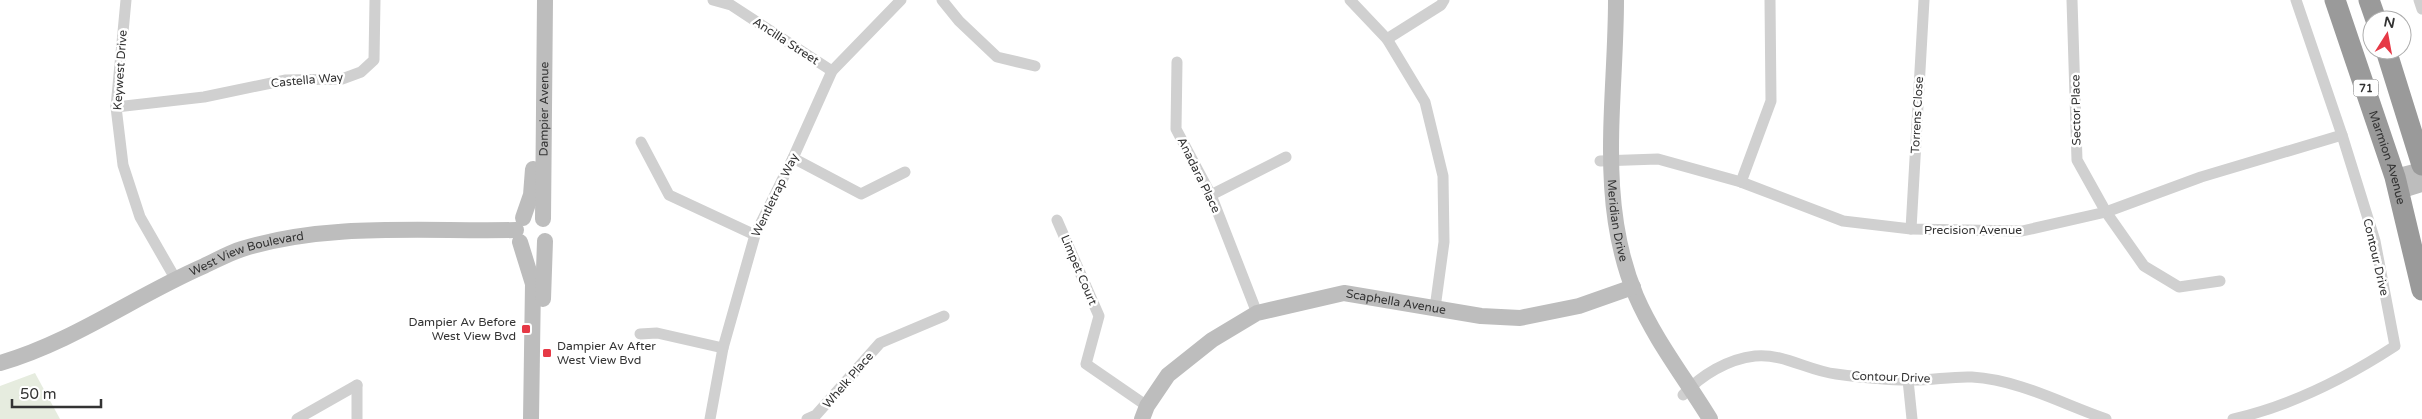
<svg xmlns="http://www.w3.org/2000/svg" width="2422" height="419" font-family="'Varela Round',sans-serif">
<style>
.green{fill:#e6ecdf}
.lines{fill:none;stroke-linecap:round;stroke-linejoin:round}
.street{stroke:#d0d0d0;stroke-width:11}
.secondary{stroke:#bdbdbd;stroke-width:16}
.highway{stroke:#9a9a9a;stroke-width:21}
.poi-dot{fill:#e63946;stroke:#fff;stroke-width:2}
.labels{text-anchor:middle;stroke-width:5;stroke-linejoin:round;paint-order:stroke}
.shield{fill:#fff;stroke:#707070;stroke-width:1}
.shield-label{font-size:11px;font-weight:bold;fill:#333}
.street-label{font-size:12px;fill:#333;stroke:#fff}
.poi-label{font-size:12px;fill:#333;stroke:#fff;text-anchor:end}
</style>
<rect width="100%" height="100%" fill="#fff"/>
<polygon class="green" points="35,373 60,419 0,419 0,386"/>
<g class="lines">
<g class="street">
<polyline points="126,0 116,107 123,165 140,217 175,278"/>
<polyline points="713,0 731,5 832,71"/>
<polyline points="942,0 959,21 997,57 1035,66"/>
<polyline points="1350,0 1387,39 1425,102 1443,176 1444,242 1435,308"/>
<polyline points="2072,0 2077,160 2106,212 2144,266 2179,287 2220,281"/>
<polyline points="2419,0 2422,9"/>
<polyline points="1387,39 1441,5 1444,0"/>
<polyline points="1177,62 1176,129 1211,195 1257,313"/>
<polyline points="116,107 204,97 286,80 342,79 361,72 374,60 375,0"/>
<polyline points="641,142 669,195 755,235"/>
<polyline points="793,158 861,194 905,172"/>
<polyline points="1600,161 1658,159 1741,182 1843,221 1911,229 2022,231 2106,212 2201,177 2342,135"/>
<polyline points="1741,182 1771,101 1770,0"/>
<polyline points="1211,195 1286,157"/>
<polyline points="1057,220 1099,316 1086,364 1147,406"/>
<polyline points="1911,229 1924,0"/>
<polyline points="640,334 657,333 723,348"/>
<polyline points="1908,380 1912,419"/>
<path d="M1683 395C1701 375 1728 359 1755 356 1783 353 1809 371 1836 374 1859 377 1884 380 1908 380 1929 381 1951 376 1972 377 2020 380 2062 404 2106 419"/>
<polyline points="297,419 357,385"/>
<polyline points="357,419 357,385"/>
<polyline points="710,419 723,348 755,235 793,158 832,71 901,0"/>
<polyline points="807,419 816,415 880,343 944,316"/>
<path d="M2233 419C2290 406 2346 378 2395 346L2375 241 2342 135 2296 0"/>
</g>
<g class="secondary">
<path id="s1" d="M1616 0C1616 100 1596 201 1636 296 1655 340 1685 378 1710 419"/>
<polyline points="2395,177 2422,170"/>
<polyline points="2399,191 2422,184"/>
<polyline points="523,218 531,195 533,169"/>
<path id="s2" d="M543 219 545 0"/>
<polyline points="520,242 533,284 531,419"/>
<polyline points="543,299 545,241"/>
<path id="s3" d="M0 363C73 342 135 296 204 266 217 260 229 253 242 249 330 222 426 232 516 230"/>
<path id="s4" d="M1142 419 1147 406 1168 375 1212 340 1257 313 1344 293 1481 316 1520 318 1579 306 1633 287"/>
</g>
<g class="highway">
<path id="s5" d="M2335 0 2395 177 2422 290"/>
<polyline points="2369,0 2376,20"/>
<polyline points="2386,50 2422,165"/>
</g>
</g>
<g class="poi-dot">
<rect x="521" y="324" width="10" height="10" rx="2.5"/>
<rect x="542" y="348" width="10" height="10" rx="2.5"/>
</g>
<g class="labels">
<rect class="shield" x="2353.5" y="79.5" width="25" height="17" rx="4"/>
<g class="shield-label">
<text x="2366" y="92">71</text>
</g>
<g class="street-label">
<text transform="translate(786 41) rotate(33)" y="4">Ancilla Street</text>
<text transform="translate(120 70) rotate(-86)" y="4">Keywest Drive</text>
<text transform="translate(307 80) rotate(-5)" y="4">Castella Way</text>
<text dy="4" stroke="none"><textPath href="#s2" startOffset="110">Dampier Avenue</textPath></text>
<text transform="translate(2076 110) rotate(-91)" y="4">Sector Place</text>
<text transform="translate(1917 115) rotate(-87)" y="4">Torrens Close</text>
<text dy="4" stroke="none"><textPath href="#s5" startOffset="166">Marmion Avenue</textPath></text>
<text transform="translate(1199 175) rotate(64)" y="4">Anadara Place</text>
<text transform="translate(775 195) rotate(-64)" y="4">Wentletrap Way</text>
<text dy="4" stroke="none"><textPath href="#s1" startOffset="221">Meridian Drive</textPath></text>
<text x="1973" y="234">Precision Avenue</text>
<text dy="4" stroke="none"><textPath href="#s3" startOffset="271">West View Boulevard</textPath></text>
<text transform="translate(2376 257) rotate(77)" y="4">Contour Drive</text>
<text transform="translate(1079 270) rotate(67)" y="4">Limpet Court</text>
<text dy="4" stroke="none"><textPath href="#s4" startOffset="302">Scaphella Avenue</textPath></text>
<text transform="translate(1891 377) rotate(2)" y="4">Contour Drive</text>
<text transform="translate(848 380) rotate(-49)" y="4">Whelk Place</text>
</g>
<g class="poi-label">
<text x="516" y="326">Dampier Av Before<tspan x="516" dy="14">West View Bvd</tspan></text>
<text x="557" y="350" text-anchor="start">Dampier Av After<tspan x="557" dy="14">West View Bvd</tspan></text>
</g>
</g>
<g transform="translate(2387 35) rotate(11)"><circle r="24" fill="#ffffff" stroke="#adadad"/>
<path d="M0-4L9 19L0 12L-9 19Z" fill="#e63946"/>
<text y="-8" font-size="14" font-weight="bold" text-anchor="middle" fill="#333333">N</text>
</g>
<path d="M12 399v8h89v-8" fill="none" stroke="#333333" stroke-width="2.5"/>
<text x="20" y="399" font-size="15" fill="#333333" stroke="#ffffff" stroke-width="4" paint-order="stroke">50 m</text>
</svg>
